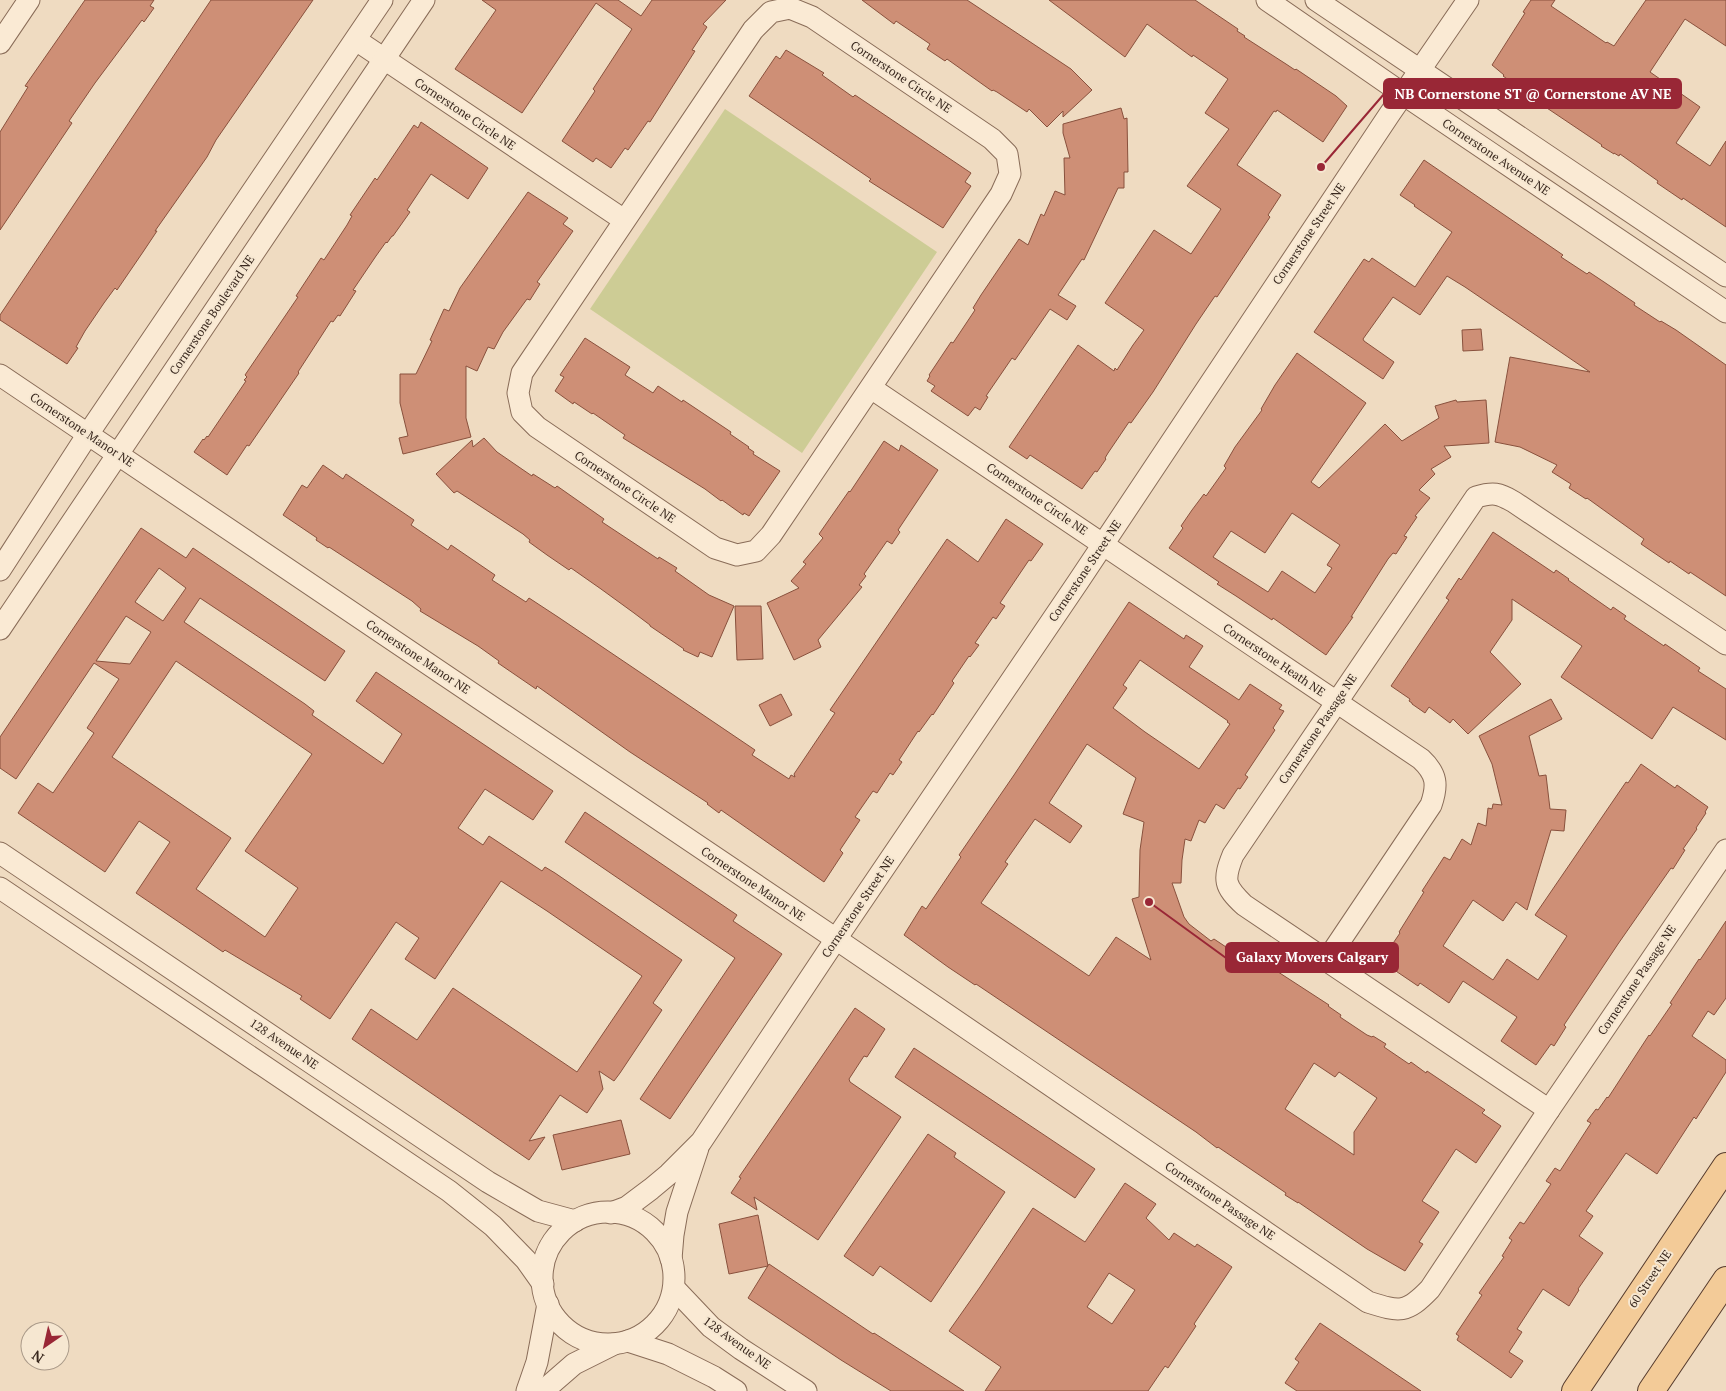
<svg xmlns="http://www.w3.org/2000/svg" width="1726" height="1391" font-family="'PT Serif',serif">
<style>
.green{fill:#cdcc95}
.building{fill:#ce8f76;stroke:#89513d;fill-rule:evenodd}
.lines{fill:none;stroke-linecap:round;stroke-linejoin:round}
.minor-casing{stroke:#896c58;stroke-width:23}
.major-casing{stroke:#563b2d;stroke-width:28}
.minor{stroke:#faead4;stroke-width:21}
.major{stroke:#f3cb98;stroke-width:26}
.labels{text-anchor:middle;stroke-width:4;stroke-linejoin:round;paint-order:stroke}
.street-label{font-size:12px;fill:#38271d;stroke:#f6e7d1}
.leader{fill:none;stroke:#992736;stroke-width:2}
.callout-dot{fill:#992736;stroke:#f6e7d1;stroke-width:2}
.callout{fill:#992736;stroke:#992736;stroke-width:2}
.callout-label{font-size:14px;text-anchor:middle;font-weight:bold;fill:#fff}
</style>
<rect width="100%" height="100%" fill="#efdbc1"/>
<polygon class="green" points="725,109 937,252 802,453 590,309"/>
<g class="building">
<polygon points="85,0 154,0 150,6 154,8 144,22 142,20 95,83 69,121 72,123 0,230 0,132 28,87 25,86"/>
<polygon points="211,0 313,0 216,140 207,157 155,231 157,231 143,252 117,290 115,288 104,303 85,331 76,347 78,348 67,364 0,320 0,315"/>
<polygon points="482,0 618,0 641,16 652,0 726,0 703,24 707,27 692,50 695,51 650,122 648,121 628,150 625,148 611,168 596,158 593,162 562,141 595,91 593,89 632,29 596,3 522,113 455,69 496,10"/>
<polygon points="862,0 967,0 1071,69 1092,90 1063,117 1063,111 1047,127 1029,109 1027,112 997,92 993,90 992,91 947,59 945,61 927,49 930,44 896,21 894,24"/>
<polygon points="1049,0 1195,0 1238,29 1237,31 1245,36 1244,37 1286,64 1295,70 1296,69 1336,96 1347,106 1323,142 1277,110 1276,112 1274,111 1237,165 1281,195 1268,215 1270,217 1217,297 1215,296 1196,324 1153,392 1131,423 1129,422 1108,453 1105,458 1106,459 1097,472 1095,471 1082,489 1030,455 1027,459 1009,447 1078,345 1114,371 1115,368 1117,370 1133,345 1144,330 1105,303 1154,230 1191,254 1221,209 1187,186 1229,129 1205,113 1228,79 1193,55 1192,57 1147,24 1125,57"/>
<polygon points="1531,0 1555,0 1551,6 1606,43 1607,42 1614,46 1646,0 1726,0 1726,46 1685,19 1650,72 1700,107 1676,143 1710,166 1726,141 1726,227 1683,198 1682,200 1657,183 1658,181 1620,154 1619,156 1614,153 1614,154 1601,146 1602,145 1529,96 1529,94 1503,76 1504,75 1492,65 1525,13 1523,12"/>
<polygon points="786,50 824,73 822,75 853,97 855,95 971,173 965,182 971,186 943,228 869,181 871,179 749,96 776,56 780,59"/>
<polygon points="1121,108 1124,119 1127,118 1128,172 1124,172 1124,188 1118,188 1084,260 1082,259 1058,295 1076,306 1067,320 1050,309 1015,360 1012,358 986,396 988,397 980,410 975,407 968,416 931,391 935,386 927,381 930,376 929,375 951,342 953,343 975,310 973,308 981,295 1019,239 1028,245 1041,214 1044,216 1055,191 1065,195 1064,158 1070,158 1063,133 1063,124"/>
<polygon points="421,122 488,168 468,199 431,174 407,210 410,212 393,236 392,236 387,243 386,242 376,256 353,290 356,291 340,316 338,315 333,322 331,321 298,372 299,373 249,446 247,445 227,475 194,452 203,439 204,440 207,436 208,437 246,381 244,380 247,377 245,375 298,297 296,296 321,258 324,260 347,225 352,216 350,215 375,178 377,180 414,125 418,128"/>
<polygon points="1424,160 1563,255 1561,257 1587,274 1589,272 1604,282 1635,303 1634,305 1660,322 1661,321 1676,330 1726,365 1726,596 1690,572 1689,574 1670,561 1669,563 1641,544 1644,539 1587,498 1586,499 1569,488 1571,484 1552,472 1557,465 1520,447 1495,442 1510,357 1590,372 1465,287 1447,276 1420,315 1393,297 1363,339 1364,341 1394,362 1383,379 1314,332 1364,259 1369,262 1372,258 1415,287 1452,232 1414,206 1415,205 1400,195"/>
<polygon points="528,192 568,218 563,224 573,231 537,282 540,284 530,300 527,299 503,332 494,349 488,347 477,371 466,366 466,418 471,437 403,454 399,438 408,436 400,403 400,374 416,374 432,341 430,340 444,309 449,311 460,288"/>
<polygon points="1481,329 1483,350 1463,351 1462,330"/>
<polygon points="585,338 630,367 625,375 653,393 658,386 682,402 683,400 731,432 730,434 749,447 748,448 754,452 753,454 780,471 749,516 744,513 743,515 722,500 721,501 705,489 623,438 625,435 593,413 592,414 574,402 573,404 555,391 564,377 560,375"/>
<path d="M1297 353 1366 403 1311 482 1319 488 1385 424 1402 441 1439 418 1435 406 1456 400 1457 402 1486 400 1489 443 1444 446 1451 457 1431 469 1435 474 1419 490 1430 498 1415 516 1417 517 1404 536 1407 537 1396 554 1393 553 1388 559 1351 617H1353L1326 655 1273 618 1272 620 1236 596 1217 584 1219 582 1169 548 1183 528 1181 526 1192 510 1204 494 1206 496 1226 468 1224 466 1235 447 1262 410 1261 409 1275 385ZM1292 513 1340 545 1327 565 1332 568 1315 593 1282 571 1268 592 1213 557 1231 531 1265 553Z"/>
<polygon points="484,438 497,452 532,476 533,474 555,488 557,486 604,519 602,522 658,559 659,557 677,568 675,571 709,595 734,606 712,657 700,652 698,657 683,650 684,649 650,626 650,625 634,613 601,589 571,568 569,570 547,555 529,542 530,540 523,534 457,491 454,493 436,474 472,440 473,447"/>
<polygon points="884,441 899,451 901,445 938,470 898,530 900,532 892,544 887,541 864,574 866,576 859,585 862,587 818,640 821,647 794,660 767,603 799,588 791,581 806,564 803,562 823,538 819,534 849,491 850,492"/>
<polygon points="323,465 343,479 346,474 414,520 411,525 448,550 451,545 495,575 492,580 526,602 529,598 558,617 755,750 752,755 789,779 791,775 795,777 794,774 835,713 830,710 947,539 978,562 1006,519 1043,544 1031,561 1029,560 1000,603 1005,606 996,619 993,617 975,643 979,645 970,657 969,656 952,681 954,683 933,715 932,714 919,732 918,731 899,760 902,762 893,775 890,773 877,793 873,791 855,817 860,820 840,850 843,853 824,882 721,810 719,813 707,804 708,803 630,752 537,686 536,689 498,663 499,661 478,646 420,611 421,609 412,601 329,547 328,548 316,540 317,538 283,515 302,485 307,488"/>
<path d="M141 528 186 558 193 548 345 651 325 681 200 598 184 622 305 704 314 711 312 715 383 764 402 734 356 701 376 672 553 791 533 820 485 789 458 828 483 845 489 836 542 871 545 867 555 873 682 960 653 1003 662 1010 620 1073 614 1081 599 1071 603 1089 587 1113 560 1095 529 1141 545 1137 529 1160 352 1039 371 1009 417 1040 453 988 577 1072 642 976 547 911 501 881 435 979 405 959 419 938 396 922 330 1019 300 999 302 996 225 950 223 952 136 893 170 842 139 821 105 872 18 813 38 783 53 793 94 733 87 728 119 679 94 663 16 779 0 768V737ZM159 568 186 588 163 621 135 602ZM126 616 151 632 130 664 96 661ZM176 661 312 754 245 851 298 888 265 937 196 889 231 838 112 757Z"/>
<polygon points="1493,532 1554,573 1556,570 1569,579 1568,580 1611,610 1613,607 1626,616 1624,619 1664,646 1665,644 1700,668 1698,671 1726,689 1726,740 1673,707 1652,739 1561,677 1582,646 1512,599 1512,620 1490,652 1521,684 1468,734 1453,719 1450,723 1429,707 1425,713 1412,704 1412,703 1409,701 1410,699 1391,686 1449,600 1446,598 1459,578 1461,580"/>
<path d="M1129 602 1184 639 1186 635 1203 646 1189 667 1239 700 1250 684 1282 705 1279 709 1284 711 1273 728 1275 730 1245 775 1248 777 1240 789 1238 788 1224 809 1216 804 1205 823 1199 820 1191 841 1185 839 1182 860 1181 883H1172L1184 917 1189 924 1211 941 1214 939 1232 951 1235 946 1254 959 1256 955 1273 967 1272 968 1329 1005 1328 1006 1341 1015 1340 1017 1367 1035 1372 1037 1373 1036 1386 1044 1384 1047 1409 1064 1411 1062 1426 1073 1427 1071 1485 1110 1482 1113 1501 1126 1476 1163 1456 1149 1422 1201 1439 1212 1419 1242 1423 1244 1405 1271 1367 1249 1298 1202V1203L1285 1195 1286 1193 1218 1147 1217 1148 1196 1132 976 984 975 985 948 967 904 935 922 906 926 909 961 857 959 855 1014 775ZM1140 660 1228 721 1227 722 1230 724 1199 769 1145 732 1113 708 1127 688 1123 685ZM1087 744 1136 778 1123 814 1144 822 1140 850 1139 897 1132 899 1151 960 1116 937 1089 976 981 903 1008 864 1005 862 1035 819 1070 843 1082 826 1049 803ZM1314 1063 1335 1077 1339 1072 1377 1098 1354 1132V1155L1285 1109Z"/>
<polygon points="735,606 761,606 763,659 737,660"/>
<polygon points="781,694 792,715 770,726 759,705"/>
<polygon points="1551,699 1562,719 1529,736 1539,776 1546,775 1550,809 1566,810 1564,831 1551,830 1527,910 1516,902 1503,921 1473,900 1443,946 1493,980 1507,959 1538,980 1567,936 1535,915 1626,782 1628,783 1641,764 1675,788 1677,785 1708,807 1705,812 1706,813 1696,828 1697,829 1683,849 1685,850 1673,869 1671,868 1618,944 1564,1025 1566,1027 1554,1046 1551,1044 1536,1065 1501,1041 1517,1017 1463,981 1449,1003 1420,983 1418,986 1381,961 1400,933 1399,932 1424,892 1422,891 1444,857 1450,860 1462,839 1471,845 1478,823 1486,826 1488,808 1492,809 1493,804 1502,805 1492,764 1479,736"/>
<polygon points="585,812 737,915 733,921 782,954 670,1119 640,1099 735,958 565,842"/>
<polygon points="1726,921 1726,998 1714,1015 1708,1011 1692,1036 1726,1060 1726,1072 1696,1119 1694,1117 1657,1174 1626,1153 1586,1211 1593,1216 1579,1236 1603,1253 1578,1289 1579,1290 1569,1306 1543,1289 1517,1329 1522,1332 1509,1352 1523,1361 1511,1378 1457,1340 1459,1336 1456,1334 1482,1295 1479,1293 1504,1257 1502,1256 1512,1240 1509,1238 1520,1222 1524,1224 1551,1184 1546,1181 1555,1168 1560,1171 1591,1123 1587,1121 1596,1109 1598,1110 1607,1097 1608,1098 1649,1035 1650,1036 1672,1004 1670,1003 1699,959 1700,960"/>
<polygon points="855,1008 885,1029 867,1057 864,1056 849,1079 850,1082 901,1117 818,1240 754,1197 757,1210 731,1193 741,1178 739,1177"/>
<polygon points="914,1048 1095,1169 1075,1198 895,1077"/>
<polygon points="621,1120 630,1154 562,1170 553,1135"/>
<polygon points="928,1134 956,1153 954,1157 1005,1192 931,1302 880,1266 873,1276 844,1256"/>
<path d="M1125 1183 1156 1204 1146 1218 1169 1240 1174 1233 1195 1247 1197 1244 1232 1267 1194 1324 1196 1326 1168 1368 1165 1366 1148 1391H985L1001 1367 949 1331 980 1287 1033 1208 1085 1242ZM1109 1273 1135 1290 1112 1324 1087 1307Z"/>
<polygon points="758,1215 768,1266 729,1274 719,1224"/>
<polygon points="769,1264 873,1334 874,1333 964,1391 891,1391 841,1360 748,1298"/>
<polygon points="1320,1323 1421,1391 1297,1391 1285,1383 1299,1362 1295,1359"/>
</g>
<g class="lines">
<defs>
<g id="minor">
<polyline points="1267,0 1403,94 1726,312"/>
<polyline points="1316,0 1726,276"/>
<polygon points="790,8 812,17 992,139 1007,154 1010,174 1001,194 771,535 756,551 737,555 715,548 537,427 522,412 518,393 522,373 753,30 771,12"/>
<polyline points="356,40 624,220"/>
<polyline points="0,43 29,0"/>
<path d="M0 375 836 939 1368 1302C1400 1312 1406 1314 1430 1289L1549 1110 1726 850"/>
<path d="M871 388 1421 759C1437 774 1438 785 1431 805L1327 960"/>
<polyline points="0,570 88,434 382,0"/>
<polyline points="0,629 424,0"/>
<polyline points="0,853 488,1182 538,1211 575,1221"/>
<polyline points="0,888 449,1191 493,1226 526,1260 543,1284"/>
<path d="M1549 1110 1244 905C1224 886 1223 880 1233 855L1476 497C1493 492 1499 493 1514 502L1726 644"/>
<circle cx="608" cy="1278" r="66"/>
<polyline points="611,1213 627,1207 651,1189 669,1174 701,1142 836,939 1078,582 1389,115 1468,0"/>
<polyline points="671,1259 673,1235 677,1212 698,1148"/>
<polyline points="674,1288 711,1327 741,1349 806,1391"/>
<polyline points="628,1341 668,1354 714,1377 736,1391"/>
<polyline points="527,1391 537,1362 548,1304"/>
<polyline points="543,1391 574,1364 614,1344"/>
</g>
<g id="major">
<polyline points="1575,1391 1726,1166"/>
<polyline points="1651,1391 1726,1280"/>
</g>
</defs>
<use href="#minor" class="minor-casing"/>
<use href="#major" class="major-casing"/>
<use href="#minor" class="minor"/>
<use href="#major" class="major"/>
</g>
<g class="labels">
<g class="street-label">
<text transform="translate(901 77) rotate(34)" y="4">Cornerstone Circle NE</text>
<text transform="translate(465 114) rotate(34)" y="4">Cornerstone Circle NE</text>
<text transform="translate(1496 157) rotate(34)" y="4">Cornerstone Avenue NE</text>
<text transform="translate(1309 234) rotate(-56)" y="4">Cornerstone Street NE</text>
<text transform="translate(212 315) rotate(-56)" y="4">Cornerstone Boulevard NE</text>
<text transform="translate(82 430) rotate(34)" y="4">Cornerstone Manor NE</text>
<text transform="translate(625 487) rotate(34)" y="4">Cornerstone Circle NE</text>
<text transform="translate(1037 499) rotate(34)" y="4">Cornerstone Circle NE</text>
<text transform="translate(1085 571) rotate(-56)" y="4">Cornerstone Street NE</text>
<text transform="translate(418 657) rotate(34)" y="4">Cornerstone Manor NE</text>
<text transform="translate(1274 660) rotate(34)" y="4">Cornerstone Heath NE</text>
<text transform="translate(1318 729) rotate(-56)" y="4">Cornerstone Passage NE</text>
<text transform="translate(753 884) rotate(34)" y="4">Cornerstone Manor NE</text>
<text transform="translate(858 907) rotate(-56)" y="4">Cornerstone Street NE</text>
<text transform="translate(1637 980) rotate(-56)" y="4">Cornerstone Passage NE</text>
<text transform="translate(284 1044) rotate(34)" y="4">128 Avenue NE</text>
<text transform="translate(1220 1201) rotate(34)" y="4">Cornerstone Passage NE</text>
<text transform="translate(1650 1279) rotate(-56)" y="4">60 Street NE</text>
<text transform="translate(737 1343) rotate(36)" y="4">128 Avenue NE</text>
</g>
</g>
<path class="leader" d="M1321 167L1384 94M1149 902L1226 958"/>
<g class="callout-dot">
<circle cx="1321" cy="167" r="5"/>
<circle cx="1149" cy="902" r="5"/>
</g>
<g class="callout">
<rect x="1384" y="79" width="297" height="29" rx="5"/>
<rect x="1226" y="943" width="172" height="29" rx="5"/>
</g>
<g class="callout-label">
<text x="1533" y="99">NB Cornerstone ST @ Cornerstone AV NE</text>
<text x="1312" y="962">Galaxy Movers Calgary</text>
</g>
<g transform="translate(45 1346) rotate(214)"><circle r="24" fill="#f6e7d1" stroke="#aa9a89"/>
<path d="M0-4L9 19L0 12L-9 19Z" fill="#992736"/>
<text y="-8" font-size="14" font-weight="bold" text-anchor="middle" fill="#38271d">N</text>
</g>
</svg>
